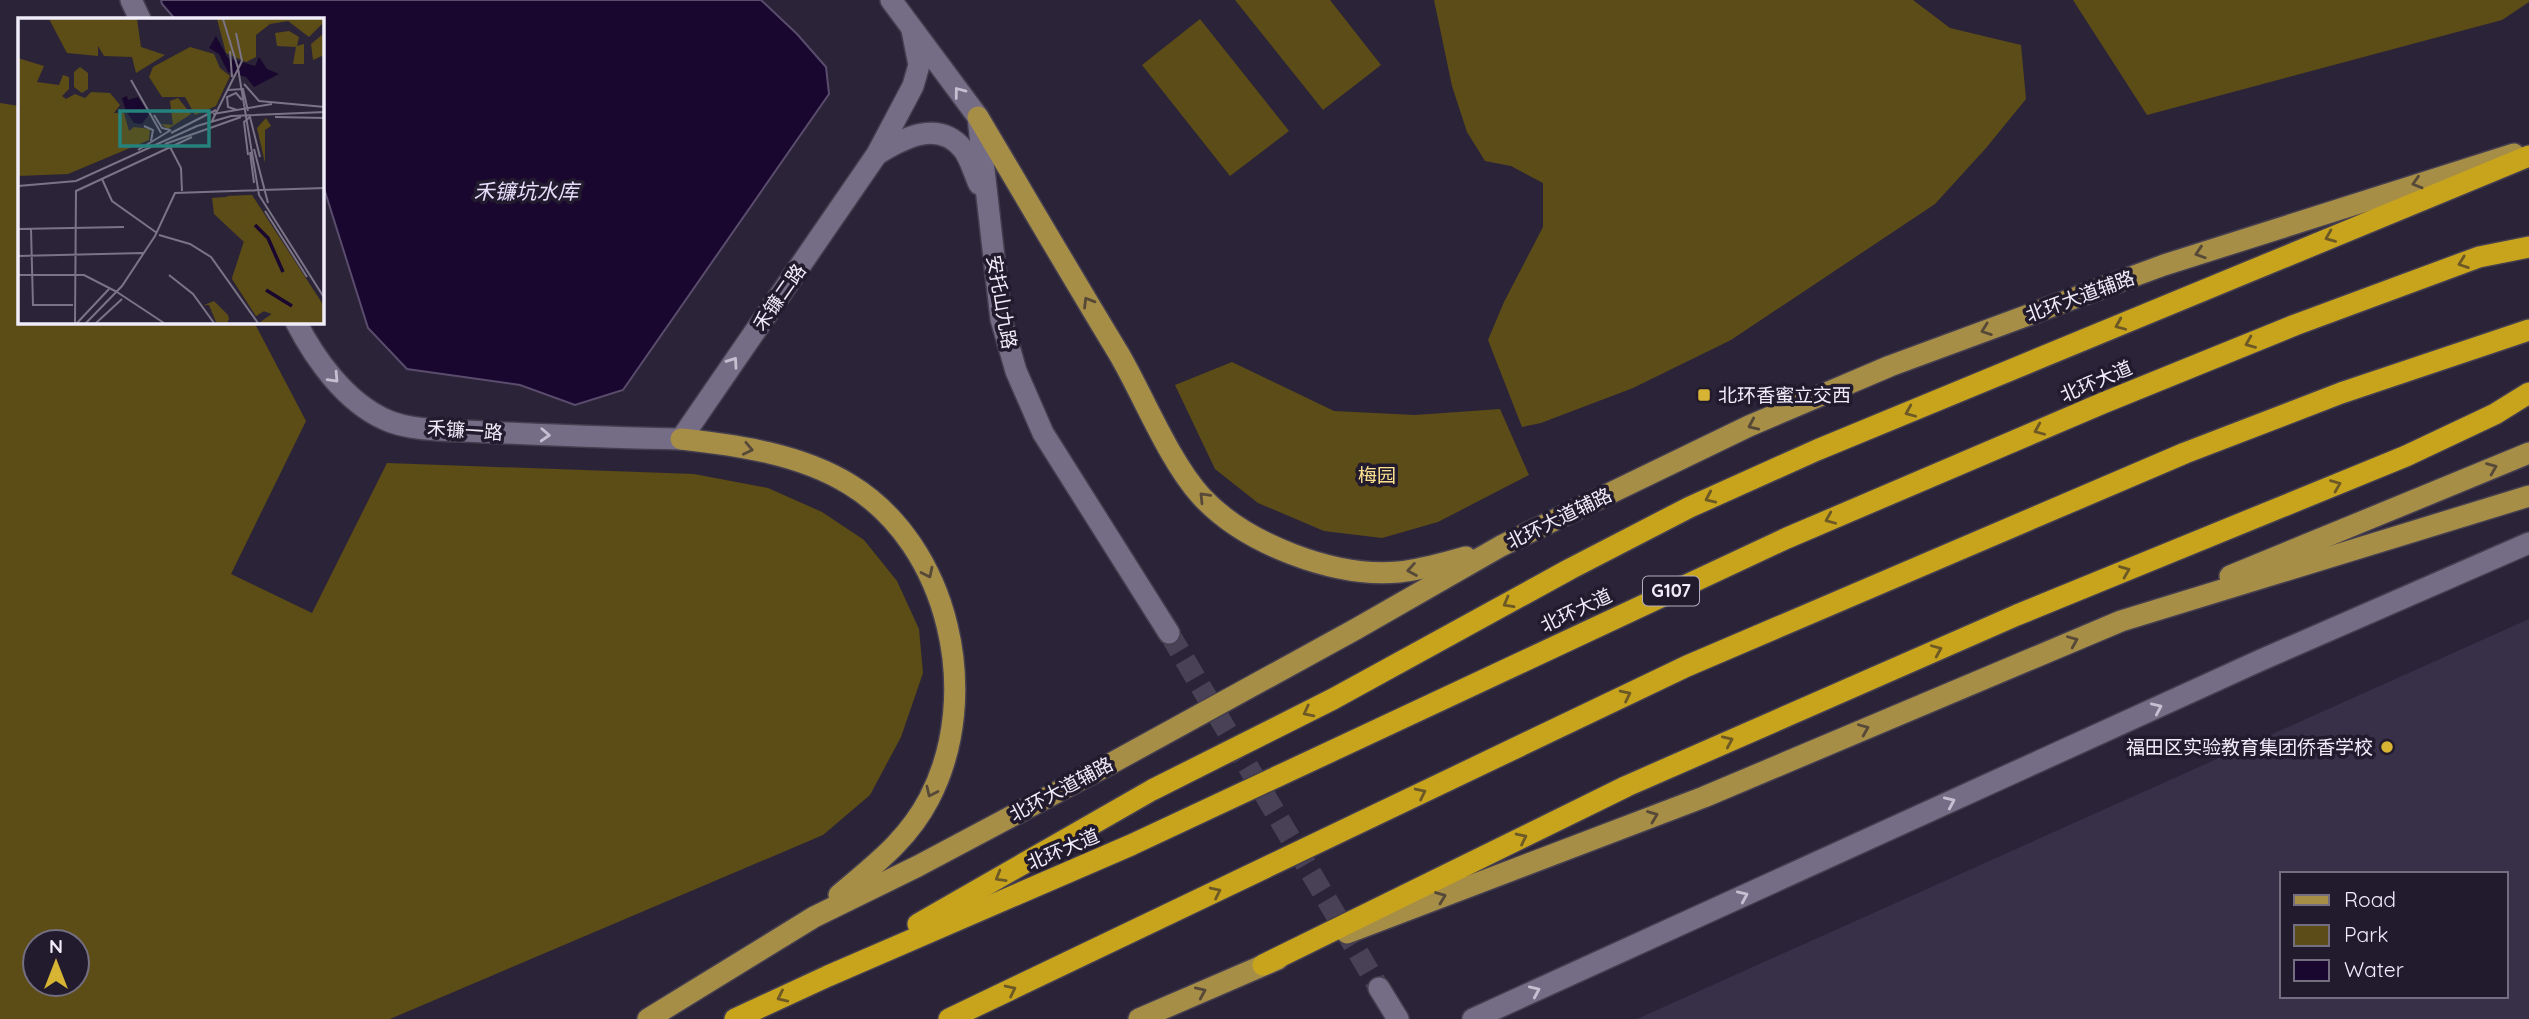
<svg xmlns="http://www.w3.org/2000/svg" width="2529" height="1019" font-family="Quicksand,'Noto Sans SC',sans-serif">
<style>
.built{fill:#382f49;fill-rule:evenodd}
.green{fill:#5c4c17}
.forest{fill:#5c4c15;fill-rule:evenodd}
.water{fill:#19072f;stroke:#5a4c6c;stroke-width:2}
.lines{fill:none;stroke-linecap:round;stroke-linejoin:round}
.minor-tunnel{stroke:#494256;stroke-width:21;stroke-dasharray:21 10;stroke-linecap:butt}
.minor-casing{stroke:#443e4f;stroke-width:24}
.major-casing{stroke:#443e4f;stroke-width:24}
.highway-casing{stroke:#443e4f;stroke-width:24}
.minor{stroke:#756d85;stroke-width:21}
.major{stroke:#a78e47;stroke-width:21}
.highway{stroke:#c8a41d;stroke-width:21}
.oneway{stroke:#c5c0d1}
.oneway2{stroke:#574938}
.oneway3{stroke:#6d5926}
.poi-dot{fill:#d8b434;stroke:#221b2e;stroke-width:2.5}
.labels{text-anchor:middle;stroke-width:7;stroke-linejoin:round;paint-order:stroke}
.shield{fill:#221b2e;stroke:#b2adbd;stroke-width:2}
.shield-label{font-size:18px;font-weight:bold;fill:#f0ecfa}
.street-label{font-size:19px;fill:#f0ecfa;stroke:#221b2e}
.poi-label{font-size:19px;fill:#f0ecfa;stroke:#221b2e;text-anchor:start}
.park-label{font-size:19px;fill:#fbe190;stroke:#221b2e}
.water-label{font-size:21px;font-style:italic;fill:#e6ddfb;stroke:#221b2e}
.inset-river{fill:none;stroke:#19072f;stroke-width:3.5}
.inset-road{fill:none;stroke:#7a7486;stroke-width:2}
.view{fill:#26827c;fill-opacity:0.15;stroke:#26827c;stroke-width:3.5}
.inset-edge{fill:none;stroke:#f0ecfa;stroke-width:3.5}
</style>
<rect width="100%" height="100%" fill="#2b2439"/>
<path class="built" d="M2529 619V1019H1637ZM2282 874H2506V996H2282Z"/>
<g class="green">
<polygon points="1235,0 1330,0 1381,65 1323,110"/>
<polygon points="1434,0 1913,0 1950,28 2021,45 2026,99 1986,148 1935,204 1731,340 1633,388 1541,423 1522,427 1488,340 1504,302 1543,227 1543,183 1511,166 1485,161 1467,132 1452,86"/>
<polygon points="1200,19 1289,131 1230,176 1142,65"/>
<polygon points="1232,362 1334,411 1415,415 1500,409 1529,475 1438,522 1382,538 1324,531 1258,503 1215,469 1175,385"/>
</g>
<g class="forest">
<polygon points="2073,0 2529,0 2529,2 2502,20 2147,115"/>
<path d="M0 103 19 106V322H254L306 421 231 574 312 613 387 463 694 474 768 488 822 512 864 540 897 581 919 629 923 673 901 737 870 795 823 835 390 1019H0ZM35 942H77V984H35Z"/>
</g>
<polygon class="water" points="161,0 761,0 797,34 826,67 829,94 623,390 575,405 520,385 407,369 368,328 322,182 322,19 175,19 162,4"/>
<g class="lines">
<polyline class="minor-tunnel" points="1169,633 1379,988"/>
<defs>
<g id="minor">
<polyline points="131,0 140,19"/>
<polyline points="891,0 978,117 1001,319 1016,371 1043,433 1169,633"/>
<path d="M879 153C905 137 939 120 963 149 970 158 974 173 979 184"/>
<path d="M296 322C315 359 345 401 384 419 410 432 455 430 484 432 549 435 615 438 681 439L877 154 913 86 919 65 912 30"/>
<polyline points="1379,988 1398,1019"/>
<polyline points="1473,1019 2261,660 2529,543"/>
</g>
<g id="major">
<path d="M978 117C1025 196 1071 275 1119 354 1144 397 1168 459 1201 496 1245 544 1335 578 1399 572 1421 570 1444 563 1466 557"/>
<path d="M681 439C737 445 800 454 849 484 950 545 983 696 929 799 907 841 874 865 839 895"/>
<polyline points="2230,576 2529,453"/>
<polyline points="1347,933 1704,797 2121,621 2529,496"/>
<polyline points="648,1019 814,917 918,866 1110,764 1356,629 1501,546 1749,426 1890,366 2164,265 2514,154"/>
<polyline points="1139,1019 1278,959"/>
</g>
<g id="highway">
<polyline points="918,924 1152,790 1333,699 1570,569 1690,507 1817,450 2529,156"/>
<polyline points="1263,965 1627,786 2017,615 2406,456 2495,414 2529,393"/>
<polyline points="735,1019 828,976 1131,845 1787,538 2103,403 2295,325 2479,257 2529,247"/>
<polyline points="949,1019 1687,666 2185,453 2341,393 2529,330"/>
</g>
</defs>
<use href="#minor" class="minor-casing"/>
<use href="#major" class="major-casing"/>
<use href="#highway" class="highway-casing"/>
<use href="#minor" class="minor"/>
<use href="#major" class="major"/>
<use href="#highway" class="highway"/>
</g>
<defs><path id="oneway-chevron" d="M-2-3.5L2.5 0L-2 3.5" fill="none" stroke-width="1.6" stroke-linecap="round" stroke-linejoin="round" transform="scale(1.75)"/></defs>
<g class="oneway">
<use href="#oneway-chevron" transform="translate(959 92) rotate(-127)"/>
<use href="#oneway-chevron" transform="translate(733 362) rotate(-55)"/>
<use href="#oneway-chevron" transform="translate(334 378) rotate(47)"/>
<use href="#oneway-chevron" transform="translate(545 435) rotate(3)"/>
<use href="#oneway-chevron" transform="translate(2157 708) rotate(-24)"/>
<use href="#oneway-chevron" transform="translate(1950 802) rotate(-24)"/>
<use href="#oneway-chevron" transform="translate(1743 896) rotate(-24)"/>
<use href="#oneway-chevron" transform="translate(1535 991) rotate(-24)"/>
</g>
<g class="oneway2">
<use href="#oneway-chevron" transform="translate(2417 183) rotate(163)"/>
<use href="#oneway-chevron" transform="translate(2200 253) rotate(162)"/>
<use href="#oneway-chevron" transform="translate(1088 302) rotate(-121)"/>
<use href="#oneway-chevron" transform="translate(1986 330) rotate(160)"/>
<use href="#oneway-chevron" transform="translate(1753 425) rotate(156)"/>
<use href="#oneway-chevron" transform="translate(748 449) rotate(12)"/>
<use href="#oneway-chevron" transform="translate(2492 468) rotate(-22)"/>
<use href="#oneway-chevron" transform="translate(1204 497) rotate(-134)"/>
<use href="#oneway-chevron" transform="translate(1412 570) rotate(170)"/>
<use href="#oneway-chevron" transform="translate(928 573) rotate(64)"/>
<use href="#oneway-chevron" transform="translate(2073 641) rotate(-23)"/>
<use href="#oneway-chevron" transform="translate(1864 729) rotate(-23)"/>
<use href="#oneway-chevron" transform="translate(931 792) rotate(115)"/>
<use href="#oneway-chevron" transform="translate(1653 816) rotate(-21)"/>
<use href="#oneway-chevron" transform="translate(1441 897) rotate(-21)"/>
<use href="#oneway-chevron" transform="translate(1201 992) rotate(-24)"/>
</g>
<g class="oneway3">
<use href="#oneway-chevron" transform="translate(2330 237) rotate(158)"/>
<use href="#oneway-chevron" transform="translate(2463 263) rotate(160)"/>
<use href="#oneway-chevron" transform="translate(2120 325) rotate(157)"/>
<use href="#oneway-chevron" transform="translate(2250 343) rotate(158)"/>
<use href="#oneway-chevron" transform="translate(1910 412) rotate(157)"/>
<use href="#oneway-chevron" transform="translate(2039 430) rotate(157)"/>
<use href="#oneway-chevron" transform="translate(2336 485) rotate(-22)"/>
<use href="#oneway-chevron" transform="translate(1710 498) rotate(156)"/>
<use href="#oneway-chevron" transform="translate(1830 519) rotate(157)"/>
<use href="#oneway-chevron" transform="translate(2125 571) rotate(-22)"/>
<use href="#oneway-chevron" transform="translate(1508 603) rotate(151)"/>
<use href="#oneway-chevron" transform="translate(1937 650) rotate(-23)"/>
<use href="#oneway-chevron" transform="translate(1626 695) rotate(-26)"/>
<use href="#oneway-chevron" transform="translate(1308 712) rotate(153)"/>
<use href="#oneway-chevron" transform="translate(1728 741) rotate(-24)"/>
<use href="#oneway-chevron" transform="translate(1421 793) rotate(-26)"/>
<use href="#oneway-chevron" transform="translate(1522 838) rotate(-26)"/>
<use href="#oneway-chevron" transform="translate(1000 877) rotate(150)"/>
<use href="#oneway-chevron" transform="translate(1216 892) rotate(-26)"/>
<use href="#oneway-chevron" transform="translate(1011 990) rotate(-26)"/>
<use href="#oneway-chevron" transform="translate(782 997) rotate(155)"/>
</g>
<g class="poi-dot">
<rect x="1697" y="388" width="14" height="14" rx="3.5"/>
<circle cx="2387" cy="747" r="7"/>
</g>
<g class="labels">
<rect class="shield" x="1643" y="576.5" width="56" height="29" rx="5"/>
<g class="shield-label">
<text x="1671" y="597">G107</text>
</g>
<g class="street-label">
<text transform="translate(2080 296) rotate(-20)" y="7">北环大道辅路</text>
<text transform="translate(779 297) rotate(-55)" y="7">禾镰二路</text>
<text transform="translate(1002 302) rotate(80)" y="7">安托山九路</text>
<text transform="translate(2096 381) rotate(-23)" y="7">北环大道</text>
<text transform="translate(465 430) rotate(4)" y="7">禾镰一路</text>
<text transform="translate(1559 518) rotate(-26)" y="7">北环大道辅路</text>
<text transform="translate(1576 610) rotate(-25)" y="7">北环大道</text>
<text transform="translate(1061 789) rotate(-28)" y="7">北环大道辅路</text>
<text transform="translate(1063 849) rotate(-23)" y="7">北环大道</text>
</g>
<g class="poi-label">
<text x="1718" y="402">北环香蜜立交西</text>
<text x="2373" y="754" text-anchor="end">福田区实验教育集团侨香学校</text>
</g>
<g class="park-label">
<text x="1377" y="482">梅园</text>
</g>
<g class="water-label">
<text x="526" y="199">禾镰坑水库</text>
</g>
</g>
<g transform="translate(18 18)">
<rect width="306" height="306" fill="#2b2439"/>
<path d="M271 13 281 19 279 28 286 26V46H275L278 29 259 28 257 15ZM305 16 306 37 295 42 293 26ZM62 49 70 55V71L64 75 56 69V54ZM160 80 173 96 150 111 143 106 155 107 152 83ZM234 177 306 288V305H241L254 296 246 293 238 298 214 261 226 224 196 196 194 180ZM196 283 210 297 211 301 209 305 198 304 191 287H186Z" fill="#5c4c17"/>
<path d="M31 1H119L123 29 147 37 118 55 114 39 86 38 80 28V38L49 35ZM199 1H306L307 3 291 19 270 3 252 6 238 17V39L228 44 208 35ZM172 29 196 36 202 50 212 58 198 88 177 97 167 79H144L131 59 135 49ZM0 40 26 48 19 64 41 67 45 57 51 59V71L44 78 48 81 57 76 67 80 73 74 92 75 102 87 96 95H106L111 113 116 109 132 111 131 122 50 156 0 158ZM248 100 253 108 247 112V145L239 110ZM234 177 243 194 235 199 241 200 253 209 272 239 265 241 254 224 255 215 245 211 247 220 239 227 265 267 241 269 234 276 240 281 243 272 267 269 276 282 267 278 268 294 253 305H241L254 296 246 293 238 298 214 260 233 202 246 205 239 201 219 202V197L232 201V183L220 179H216L219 183 209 182V178Z" fill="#5c4c15"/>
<path d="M198 18 210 40 237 48 241 39 249 51 261 56 236 69 228 59 210 54 201 36 191 30ZM109 78 110 82 120 79 131 96 124 106 116 105 108 93 104 80Z" fill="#19072f"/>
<path class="inset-river" d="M237 207 250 220 265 254M248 272 274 288"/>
<path class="inset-road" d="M205 1 220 50 241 177 307 281M212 33 214 59M113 62 143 115M226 66 241 83 307 89M210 72 225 71 230 93M219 92 210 89 209 79 218 75 224 82M195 96 254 86M136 97 144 110 152 112M257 99 307 100M194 103 224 43 218 15M126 108 135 112 133 123M153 115 198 92M147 126 223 99M152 129 163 150 164 173M236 131 250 185M120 132 153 112M232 134 236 165M230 137 226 104 232 99 242 139M84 161 94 183 139 215M0 168 58 163 179 108 213 98 307 94M247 193 289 259M0 211 106 209M13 211 15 287H55M141 217 172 226 193 239 240 305M0 238 125 235M0 257H66L99 274M151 257 175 276 196 305M99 274 146 305M57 305 58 173 174 119M59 305 91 271M68 305 104 268 137 218 157 175 307 170M78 305 104 281"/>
<path class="view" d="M102 93H191V128H102Z"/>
<rect width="306" height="306" class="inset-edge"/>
</g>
<rect x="2280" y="872" width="228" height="126" fill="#221b2e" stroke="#746f80" stroke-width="2"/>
<rect x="2294" y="895" width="35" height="10" fill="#a78e47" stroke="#746f80" stroke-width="2"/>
<text x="2344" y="907" font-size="21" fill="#f0ecfa">Road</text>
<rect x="2294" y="925" width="35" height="21" fill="#5c4c17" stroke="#746f80" stroke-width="2"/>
<text x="2344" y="942" font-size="21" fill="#f0ecfa">Park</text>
<rect x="2294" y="960" width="35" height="21" fill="#19072f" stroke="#746f80" stroke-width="2"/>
<text x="2344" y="977" font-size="21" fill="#f0ecfa">Water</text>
<g transform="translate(56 963)"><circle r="33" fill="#221b2e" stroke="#746f80" stroke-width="2"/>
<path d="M0-5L12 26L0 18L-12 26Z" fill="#d8b434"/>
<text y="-10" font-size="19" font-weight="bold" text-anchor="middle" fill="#f0ecfa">N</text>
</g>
</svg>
